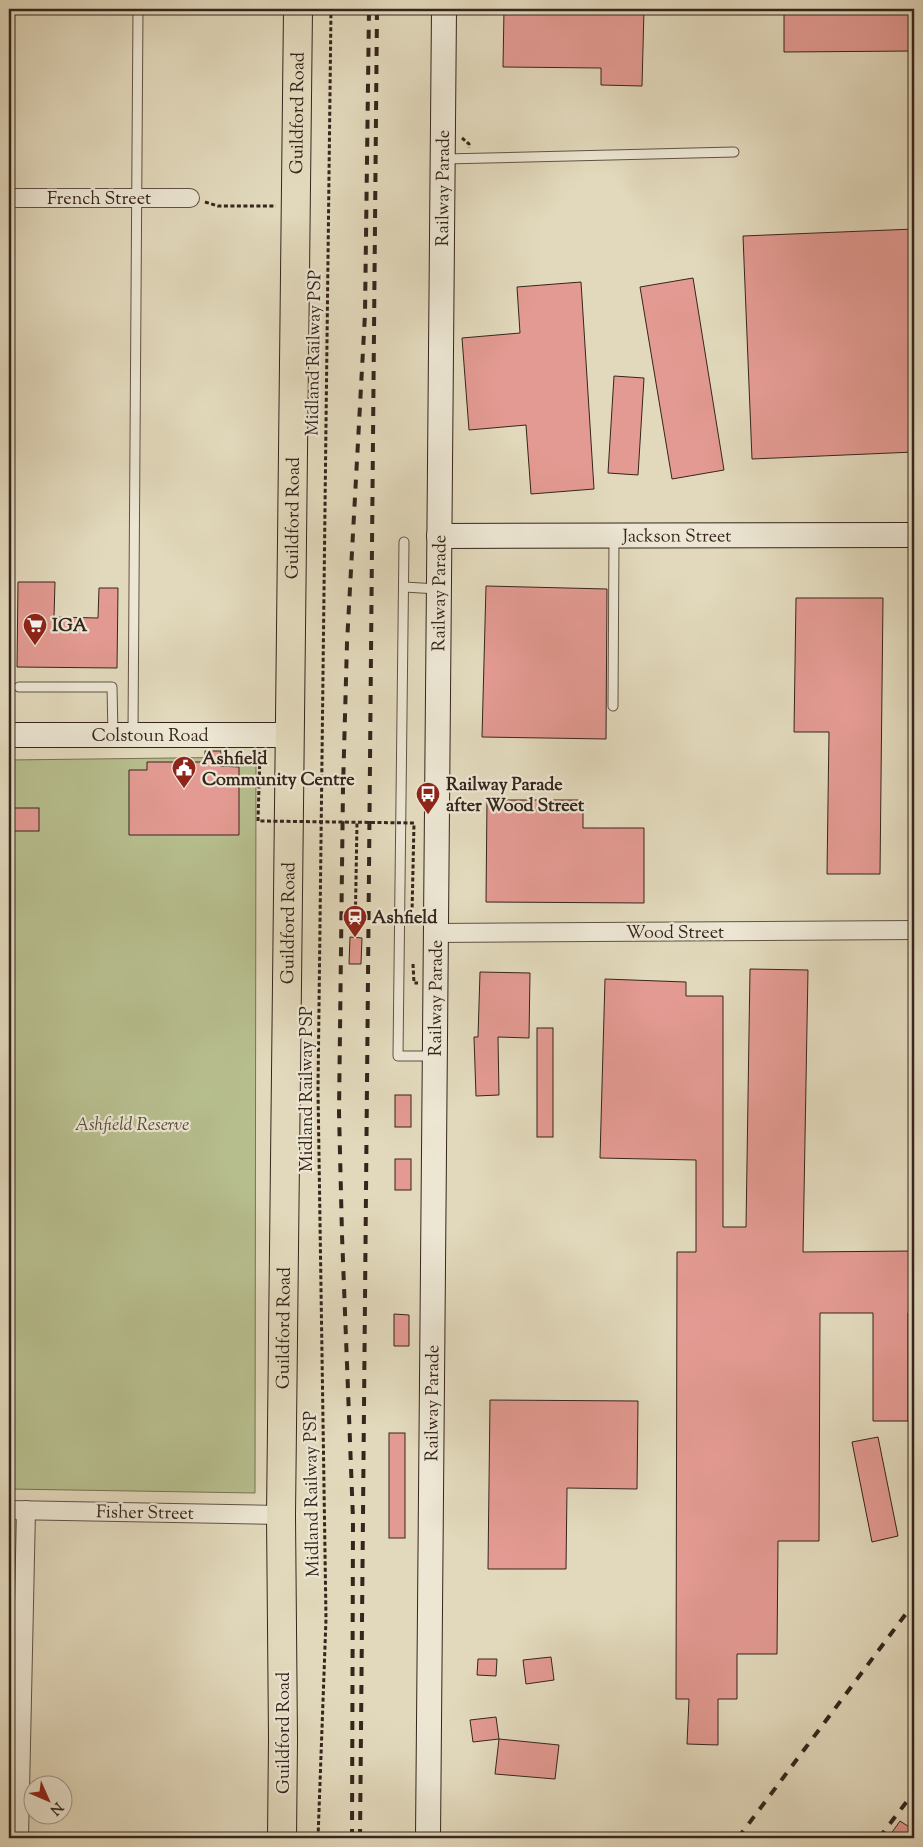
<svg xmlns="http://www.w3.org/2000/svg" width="923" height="1847" font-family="'Sorts Mill Goudy',serif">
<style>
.green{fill:#b7be8e;stroke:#767256}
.building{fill:#e39a92;stroke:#36251d}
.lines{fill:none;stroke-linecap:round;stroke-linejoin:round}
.lane-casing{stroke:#615245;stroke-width:11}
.street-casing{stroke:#615245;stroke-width:20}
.secondary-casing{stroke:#36251d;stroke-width:26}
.highway-casing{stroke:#36251d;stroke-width:30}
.path{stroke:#36251d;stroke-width:3;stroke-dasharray:4 2.5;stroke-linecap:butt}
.lane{stroke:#ece6d3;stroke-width:9}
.street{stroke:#ece6d3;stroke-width:18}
.secondary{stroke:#ece6d3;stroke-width:24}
.highway{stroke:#e2d9bc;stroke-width:28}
.rail{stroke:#36251d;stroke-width:4;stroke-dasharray:9 9;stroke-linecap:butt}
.path-bridge{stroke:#36251d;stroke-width:3;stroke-dasharray:4 2.5;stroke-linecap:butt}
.labels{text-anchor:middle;stroke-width:4.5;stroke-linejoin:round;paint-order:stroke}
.street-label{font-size:18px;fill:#36251d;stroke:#ece6d3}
.poi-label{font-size:18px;font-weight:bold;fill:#36251d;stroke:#ece6d3;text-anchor:start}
.park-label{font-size:18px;font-style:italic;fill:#564b39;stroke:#ece6d3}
</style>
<rect width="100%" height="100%" fill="#e2d9bc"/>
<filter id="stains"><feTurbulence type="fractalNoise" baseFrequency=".004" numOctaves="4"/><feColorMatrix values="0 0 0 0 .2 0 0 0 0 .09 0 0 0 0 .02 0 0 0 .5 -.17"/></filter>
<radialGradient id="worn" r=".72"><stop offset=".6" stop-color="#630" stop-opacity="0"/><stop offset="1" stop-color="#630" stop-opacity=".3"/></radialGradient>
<polygon class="green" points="256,757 255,1493 9,1489 9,760"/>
<g class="building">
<polygon points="504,9 644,9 642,86 601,85 601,68 503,67"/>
<polygon points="784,9 914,9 914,51 784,52"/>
<polygon points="914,229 914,452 752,459 743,236"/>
<polygon points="693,278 724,470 672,479 640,287"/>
<polygon points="581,282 594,489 531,494 526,425 469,430 462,338 520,333 517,287"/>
<polygon points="614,376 644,378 638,475 608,473"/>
<polygon points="18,582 55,582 54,617 98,618 99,588 118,588 117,668 17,667"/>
<polygon points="486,586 607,589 606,739 482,737"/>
<polygon points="796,598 883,598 880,874 827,874 829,732 794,732"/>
<polygon points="205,751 221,751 220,766 239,767 239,835 129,835 129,770 147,770 147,762 205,762"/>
<polygon points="487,800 583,800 583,828 644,828 644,903 486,902"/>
<rect x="9" y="808" width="30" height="23"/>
<polygon points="350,937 362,938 361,964 349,964"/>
<polygon points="750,969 808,970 803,1252 914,1251 914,1313 908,1313 908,1421 873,1421 873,1313 820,1313 819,1541 778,1541 777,1654 737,1654 737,1699 718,1699 718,1745 687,1744 689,1699 676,1699 677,1252 696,1252 696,1160 600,1158 605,979 686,982 686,996 723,996 723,1227 746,1227"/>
<polygon points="480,972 530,973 529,1038 498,1037 499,1095 476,1096 474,1037 478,1037"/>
<rect x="537" y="1028" width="16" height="109"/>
<rect x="395" y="1095" width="16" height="32"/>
<rect x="395" y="1159" width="16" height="31"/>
<polygon points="394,1314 409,1315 409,1346 394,1346"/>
<polygon points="490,1400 638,1401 637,1489 567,1488 566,1569 488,1569"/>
<rect x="389" y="1433" width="16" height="105"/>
<polygon points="878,1437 898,1536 872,1542 852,1442"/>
<polygon points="551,1657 554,1680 526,1684 523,1660"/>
<polygon points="478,1659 497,1659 496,1676 477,1675"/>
<polygon points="496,1717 499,1739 473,1742 470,1720"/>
<polygon points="499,1739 559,1745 555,1779 495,1774"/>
<polygon points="900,1821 914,1830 914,1838 888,1838"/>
</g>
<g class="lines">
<defs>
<g id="lane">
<polyline points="444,159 734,152"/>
<polyline points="404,542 398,1056 433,1056"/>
<polyline points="404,587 438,589"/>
<polyline points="19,687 112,687 113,735"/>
<polyline points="613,706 614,536"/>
<polyline points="133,733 138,9"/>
</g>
<g id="street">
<polyline points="9,198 190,198"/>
<polyline points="436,933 914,930"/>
<polyline points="9,1510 281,1515"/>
<polyline points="19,1838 26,1510"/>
</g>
<g id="secondary">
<path id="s1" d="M439 536 914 535"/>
<path id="s2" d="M9 735H291"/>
<path id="s3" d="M428 1838 444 9"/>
</g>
<g id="highway">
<path id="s4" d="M282 1838 283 1739 281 1515 298 9"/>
</g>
</defs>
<use href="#lane" class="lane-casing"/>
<use href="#street" class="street-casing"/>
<use href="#secondary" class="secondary-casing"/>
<use href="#highway" class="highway-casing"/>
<g class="path">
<polyline points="462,138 469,144 469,148"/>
<polyline points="205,202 218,206 276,206"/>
<polyline points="355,938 357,822"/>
<polyline points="413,964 414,983 418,983"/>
<polyline points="318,1838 326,1619 318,1090 331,9"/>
</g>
<use href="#lane" class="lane"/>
<use href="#street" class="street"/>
<use href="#secondary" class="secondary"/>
<use href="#highway" class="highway"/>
<g class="rail">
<polyline points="352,1838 353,1519 342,1235 339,1112 343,788 347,643 365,314 369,9"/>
<polyline points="360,1838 377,9"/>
<polyline points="738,1838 914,1603"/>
<polyline points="879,1838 914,1792"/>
</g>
<polyline class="path-bridge" points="260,752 258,821 414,823 412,913"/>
</g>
<defs>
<symbol id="supermarket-pin" viewBox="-11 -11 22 30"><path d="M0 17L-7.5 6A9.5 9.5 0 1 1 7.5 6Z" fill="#8f2418" stroke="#ece6d3"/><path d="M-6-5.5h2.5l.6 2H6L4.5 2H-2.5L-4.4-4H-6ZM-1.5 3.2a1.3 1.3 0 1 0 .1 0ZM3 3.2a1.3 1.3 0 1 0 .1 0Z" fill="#fff"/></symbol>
<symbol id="civic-pin" viewBox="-11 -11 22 30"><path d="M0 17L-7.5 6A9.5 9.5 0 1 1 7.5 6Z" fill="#8f2418" stroke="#ece6d3"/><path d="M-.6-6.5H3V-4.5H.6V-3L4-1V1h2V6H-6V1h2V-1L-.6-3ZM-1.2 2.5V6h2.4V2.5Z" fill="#fff"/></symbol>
<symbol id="bus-pin" viewBox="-11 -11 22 30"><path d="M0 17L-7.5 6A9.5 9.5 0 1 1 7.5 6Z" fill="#8f2418" stroke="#ece6d3"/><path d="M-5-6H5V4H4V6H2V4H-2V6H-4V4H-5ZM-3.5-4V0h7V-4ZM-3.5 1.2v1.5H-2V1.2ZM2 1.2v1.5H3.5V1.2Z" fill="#fff"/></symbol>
<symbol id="station-pin" viewBox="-11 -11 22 30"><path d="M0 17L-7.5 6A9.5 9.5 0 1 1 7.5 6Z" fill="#8f2418" stroke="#ece6d3"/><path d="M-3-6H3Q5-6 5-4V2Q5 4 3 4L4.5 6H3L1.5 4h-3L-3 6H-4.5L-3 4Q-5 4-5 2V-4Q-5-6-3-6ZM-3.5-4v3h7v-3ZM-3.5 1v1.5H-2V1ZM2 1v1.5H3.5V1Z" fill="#fff"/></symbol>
</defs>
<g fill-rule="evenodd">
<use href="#supermarket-pin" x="21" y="611" width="28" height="38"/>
<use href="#civic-pin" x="170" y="754" width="28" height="38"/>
<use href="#bus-pin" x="414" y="780" width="28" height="38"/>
<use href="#station-pin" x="341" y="903" width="28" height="38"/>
</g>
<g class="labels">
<g class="street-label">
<text dy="6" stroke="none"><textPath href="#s4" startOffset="1725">Guildford Road</textPath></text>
<text dy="6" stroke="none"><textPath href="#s3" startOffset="1650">Railway Parade</textPath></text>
<text x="99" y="204">French Street</text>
<text transform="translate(313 353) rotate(-89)" y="6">Midland Railway PSP</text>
<text dy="6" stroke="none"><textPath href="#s4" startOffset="1320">Guildford Road</textPath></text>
<text dy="6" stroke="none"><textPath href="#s1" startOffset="238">Jackson Street</textPath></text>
<text dy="6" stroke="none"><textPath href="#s3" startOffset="1245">Railway Parade</textPath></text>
<text dy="6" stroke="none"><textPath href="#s2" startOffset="141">Colstoun Road</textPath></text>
<text dy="6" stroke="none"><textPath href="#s4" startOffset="915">Guildford Road</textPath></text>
<text x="675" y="938">Wood Street</text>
<text dy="6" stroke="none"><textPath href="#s3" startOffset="840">Railway Parade</textPath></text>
<text transform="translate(306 1089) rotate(-90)" y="6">Midland Railway PSP</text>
<text dy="6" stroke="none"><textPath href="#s4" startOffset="510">Guildford Road</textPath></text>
<text dy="6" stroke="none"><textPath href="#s3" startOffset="435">Railway Parade</textPath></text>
<text transform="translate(311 1494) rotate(-91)" y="6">Midland Railway PSP</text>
<text transform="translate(145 1512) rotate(1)" y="6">Fisher Street</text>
<text transform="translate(283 1733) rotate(-90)" y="6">Guildford Road</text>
</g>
<g class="poi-label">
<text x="52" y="631">IGA</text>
<text x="202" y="764">Ashfield<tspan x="202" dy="21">Community Centre</tspan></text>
<text x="446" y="790">Railway Parade<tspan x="446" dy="21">after Wood Street</tspan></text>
<text x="372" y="923">Ashfield</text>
</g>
<g class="park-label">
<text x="132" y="1130">Ashfield Reserve</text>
</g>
</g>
<rect width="923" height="1847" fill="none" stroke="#e2d9bc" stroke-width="30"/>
<rect x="10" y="10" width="903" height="1827" fill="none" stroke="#36251d" stroke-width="2.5"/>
<rect x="15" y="15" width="893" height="1817" fill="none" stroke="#36251d"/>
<g transform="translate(48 1800) rotate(135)"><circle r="24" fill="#ece6d3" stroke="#a3998a"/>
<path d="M0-4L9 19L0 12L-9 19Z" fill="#8f2418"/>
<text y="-8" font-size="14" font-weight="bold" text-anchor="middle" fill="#36251d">N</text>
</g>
<rect width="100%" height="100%" filter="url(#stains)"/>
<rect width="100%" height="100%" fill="url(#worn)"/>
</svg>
